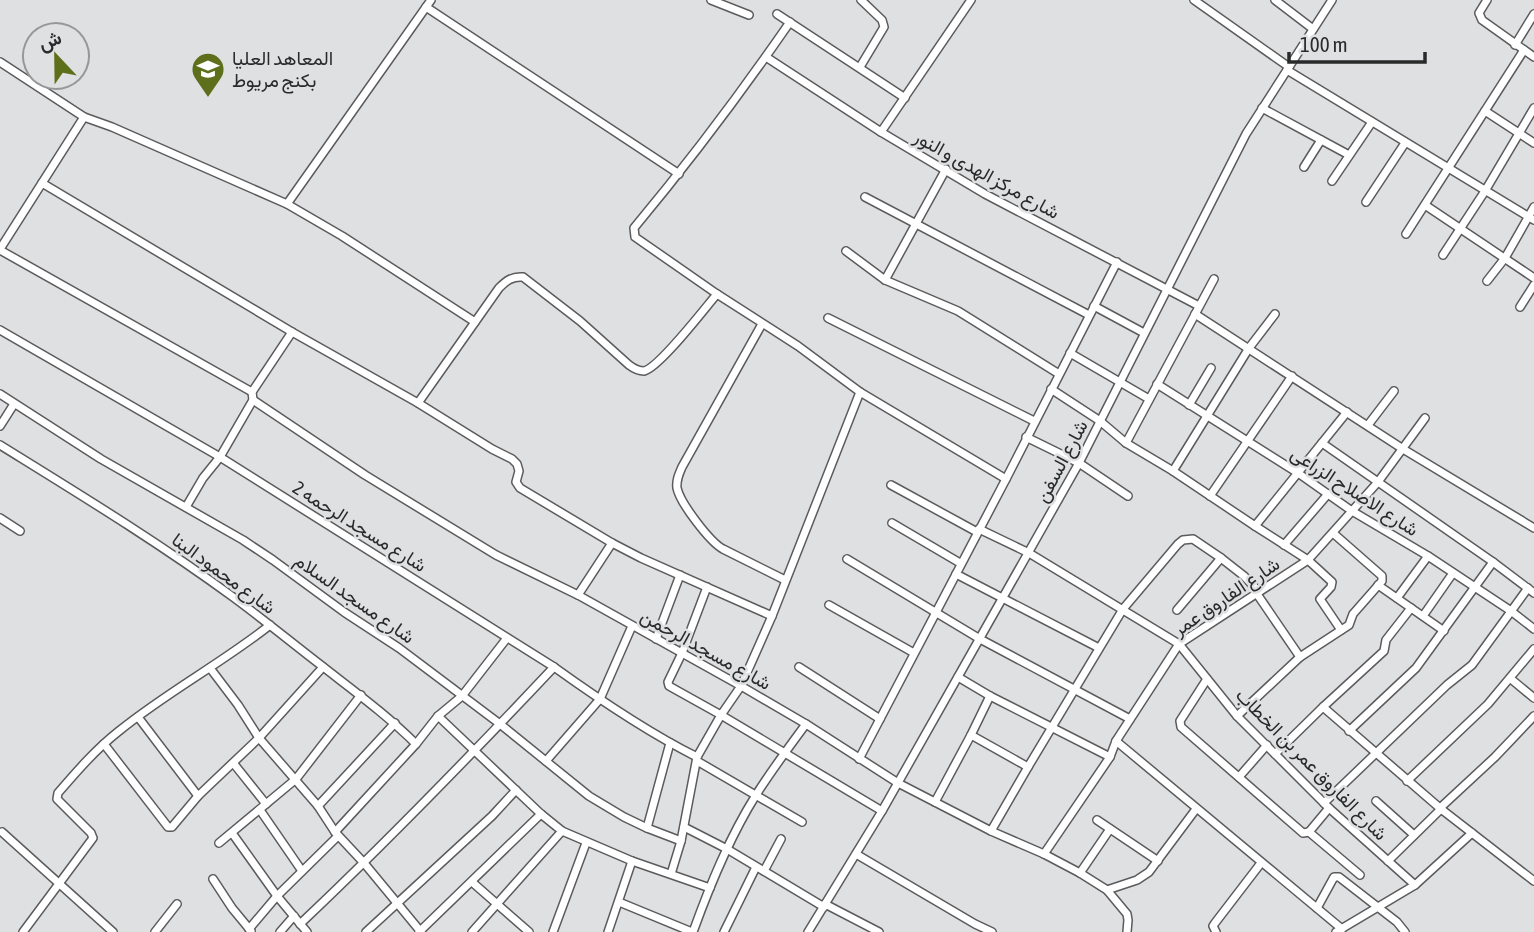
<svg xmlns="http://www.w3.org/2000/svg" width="1534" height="932" font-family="'Asap Condensed',Vazirmatn,sans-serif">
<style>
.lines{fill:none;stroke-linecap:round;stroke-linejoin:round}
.street-casing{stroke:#5b5b5d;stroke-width:10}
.street{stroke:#fff;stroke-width:7}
.labels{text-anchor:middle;stroke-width:5;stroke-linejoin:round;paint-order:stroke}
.poi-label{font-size:19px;fill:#292a2a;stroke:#dfe0e2;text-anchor:start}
.street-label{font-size:19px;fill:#292a2a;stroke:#dfe0e2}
</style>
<rect width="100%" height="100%" fill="#dfe0e2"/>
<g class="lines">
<defs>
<g id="street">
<polyline points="711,0 749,15"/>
<polyline points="1194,0 1289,67"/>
<polyline points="1275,0 1313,29"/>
<polyline points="1487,0 1479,13 1482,20 1534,57"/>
<polyline points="426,7 679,174"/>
<polyline points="777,14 905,98"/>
<path d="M790 22C741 93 689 162 634 228L635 237 717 294 798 346 860 392 1006 479"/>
<polyline points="1515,45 1534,14"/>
<polyline points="766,57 881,132 985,194 1199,306"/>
<polyline points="0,62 84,117 112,127 287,204 342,236 475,322"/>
<polyline points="860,67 884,27 882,20 861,0"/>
<polyline points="1287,70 1534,220"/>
<polyline points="1262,108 1349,155"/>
<polyline points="1485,111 1534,143"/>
<polyline points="881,132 971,0"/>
<polyline points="1304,167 1321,140"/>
<polyline points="1332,181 1372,122"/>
<polyline points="42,183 292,332 418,403 492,449 512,459 517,464 519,471 516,482 520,488 612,543 641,558 772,616"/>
<polyline points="865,197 1089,315"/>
<polyline points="1366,202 1405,143"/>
<polyline points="287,204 431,0"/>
<polyline points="1425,205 1534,278"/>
<polyline points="1406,234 1524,50"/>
<polyline points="0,249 84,117"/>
<polyline points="0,250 252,392"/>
<polyline points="846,251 885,280 958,311 1059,374"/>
<polyline points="1443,255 1485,191 1534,108"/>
<polyline points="885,280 946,169"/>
<polyline points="1487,281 1505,258 1534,207"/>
<polyline points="1094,306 1144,333"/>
<polyline points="1520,307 1534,285"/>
<polyline points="1195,314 1403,449 1534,528"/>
<polyline points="828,318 1034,421"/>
<path d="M762 324 682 467C679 474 676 480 677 488 680 503 710 542 723 549L785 580"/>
<path d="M0 330 220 457 554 667C600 700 647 732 697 757"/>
<polyline points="1070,353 1149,399"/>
<polyline points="1157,384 1298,473 1352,511 1428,556 1511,611 1534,629"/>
<polyline points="1051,389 1100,421 1126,443 1173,471 1255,526 1308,560 1332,582 1331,587 1320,599 1341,630"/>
<polyline points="0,394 101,459 243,540 273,560 344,612 399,648 500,724 589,796 624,817 647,828 681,841"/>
<polyline points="253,400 365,475 496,555 578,595 741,686 806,724 898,783 991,831 1044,854 1080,873 1107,890 1127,914 1128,920 1127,932"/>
<path d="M418 403 499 288C506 281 512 276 523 277L580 321 629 365C633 368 639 371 644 371 659 368 705 308 717 294"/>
<polyline points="1189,405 1211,368"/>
<polyline points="1368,425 1394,391"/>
<polyline points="0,426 14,404"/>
<polyline points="1026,437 1079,463 1128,496"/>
<polyline points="1126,443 1214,279"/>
<polyline points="1322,443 1493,562 1534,593"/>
<path d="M0 445C79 494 158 542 233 597 263 619 292 643 322 666 354 691 387 715 416 744"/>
<polyline points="1173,471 1249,348 1275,314"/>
<polyline points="891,485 977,532"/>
<polyline points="1210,496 1292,376"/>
<polyline points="186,507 203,478 220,457 253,400 252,392 292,332"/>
<polyline points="0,518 20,531"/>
<polyline points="892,523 960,563"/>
<polyline points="1255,526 1347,412"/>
<polyline points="979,529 1029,553 1179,644 1237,716 1329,808 1415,885"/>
<polyline points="1284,545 1328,494"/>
<polyline points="847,559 980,639 1130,719"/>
<polyline points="956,574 1099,648"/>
<polyline points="1378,585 1444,631"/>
<polyline points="707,587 682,653 668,682 669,686 721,715 882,811"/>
<polyline points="1257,594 1300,657"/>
<polyline points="578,595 612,543"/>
<polyline points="1397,598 1428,556"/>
<polyline points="829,605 914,653"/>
<polyline points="1177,610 1221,558"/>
<polyline points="1423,616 1453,573"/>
<polyline points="656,639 680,575"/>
<polyline points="799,667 880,719"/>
<polyline points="210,668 238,705 259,738 318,806 335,832 364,863 421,932"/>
<polyline points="958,677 990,696 1110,757"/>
<polyline points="1207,679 1180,721 1181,727 1303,833 1309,832 1329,808"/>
<polyline points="1511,679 1534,698"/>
<polyline points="1323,707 1441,809 1534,881"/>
<polyline points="438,716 541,814 562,831 632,861 710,888"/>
<polyline points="1237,716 1300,657 1349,625 1353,614 1382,581 1382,576 1333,533"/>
<polyline points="138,717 198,796"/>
<polyline points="1349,731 1416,668 1493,562"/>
<polyline points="971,735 1028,767"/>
<polyline points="1116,741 1342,929"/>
<polyline points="104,744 168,827 172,827 198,796 259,738 323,667"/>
<polyline points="1275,754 1323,707 1384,651 1386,640 1411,608"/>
<polyline points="859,759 1006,479 1117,262"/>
<polyline points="546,761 600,699 632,626"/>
<polyline points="697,761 802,822"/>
<polyline points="234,764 266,804"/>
<polyline points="1239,777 1267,745"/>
<polyline points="1407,781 1488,704 1534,649"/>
<polyline points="1376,801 1414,835"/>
<polyline points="935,802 971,735 990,696"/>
<polyline points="1324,803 1447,685 1472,665 1528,588"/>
<polyline points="318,806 395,723"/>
<polyline points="1440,808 1495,757 1534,716"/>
<polyline points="260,810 302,871"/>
<polyline points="1097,820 1158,861"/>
<polyline points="684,827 727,849 824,907"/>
<polyline points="647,828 670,743"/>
<polyline points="991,831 1028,767 1123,609 1178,544 1183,540 1193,539 1221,558 1244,576 1259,592"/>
<polyline points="2,832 113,932"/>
<polyline points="335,832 416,744 438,716 462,696 507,638"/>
<polyline points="1309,832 1360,875"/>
<polyline points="232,833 277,896 307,932"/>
<polyline points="219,843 296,779 361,695"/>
<polyline points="856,854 975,924 992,932"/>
<polyline points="1044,854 1110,757 1116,741 1179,644 1308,560 1378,482 1425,418"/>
<polyline points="1388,861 1441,809"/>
<polyline points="764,871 781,839"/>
<polyline points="1080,873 1110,829"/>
<polyline points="671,874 681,841 697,757 721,715 741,686 772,616 860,392"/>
<polyline points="213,879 232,908 251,931"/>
<polyline points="472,882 529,932"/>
<polyline points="1107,890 1137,880 1149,872 1196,809"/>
<polyline points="619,902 692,932"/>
<polyline points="825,904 879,932"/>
<polyline points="1317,908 1334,877 1339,877 1397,922 1405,932"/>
<path d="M300 924C388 841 472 754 554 667"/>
<polyline points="249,929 277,896 338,836"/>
<path d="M23 932 93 838 91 833 57 799 58 793C77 771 96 749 119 731 167 692 222 663 270 625"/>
<polyline points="155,932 177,904"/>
<polyline points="280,932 294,916"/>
<polyline points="366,932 492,816 516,790"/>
<polyline points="419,932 541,814"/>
<polyline points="472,932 562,831"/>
<polyline points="553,932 586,843"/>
<polyline points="608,932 632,861"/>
<path d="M693 932C710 885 729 838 756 795 771 771 789 747 806 724"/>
<polyline points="724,932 756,867"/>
<polyline points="808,932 882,811 1079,463 1246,134 1332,0"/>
<polyline points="1216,932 1213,926 1215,923 1261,863"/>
<polyline points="1336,932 1415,885 1472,833"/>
</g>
</defs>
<use href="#street" class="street-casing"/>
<use href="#street" class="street"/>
</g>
<defs>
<symbol id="university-pin" viewBox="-11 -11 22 30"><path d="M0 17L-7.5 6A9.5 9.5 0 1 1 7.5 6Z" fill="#5d6f1b" stroke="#dfe0e2"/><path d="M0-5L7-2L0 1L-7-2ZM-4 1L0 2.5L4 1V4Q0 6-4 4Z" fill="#fff"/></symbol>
</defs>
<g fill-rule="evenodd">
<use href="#university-pin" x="189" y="50" width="38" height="52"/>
</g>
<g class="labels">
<g class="poi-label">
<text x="232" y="65">المعاهد العليا<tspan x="232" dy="22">بكنج مريوط</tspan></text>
</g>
<g class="street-label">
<text transform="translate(987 174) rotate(29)" y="7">شارع مركز الهدى و النور</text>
<text transform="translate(1061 461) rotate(-62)" y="7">شارع السفن</text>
<text transform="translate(1355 491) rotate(33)" y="7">شارع الاصلاح الزراعى</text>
<text transform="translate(360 526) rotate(32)" y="7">شارع مسجد الرحمه 2</text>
<text transform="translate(224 573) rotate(36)" y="7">شارع محمود البنا</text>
<text transform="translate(1226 596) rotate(-34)" y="7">شارع الفاروق عمر</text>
<text transform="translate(355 598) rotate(35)" y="7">شارع مسجد السلام</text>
<text transform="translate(706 649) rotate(29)" y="7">شارع مسجد الرحمن</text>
<text transform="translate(1312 764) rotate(45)" y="7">شارع الفاروق عمر بن الخطاب</text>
</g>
</g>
<g transform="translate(56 56) rotate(338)"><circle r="33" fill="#dfe0e2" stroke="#969798" stroke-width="2"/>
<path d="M0-5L12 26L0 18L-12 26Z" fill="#5d6f1b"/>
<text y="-10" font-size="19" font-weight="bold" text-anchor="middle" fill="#292a2a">ش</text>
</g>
<path d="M1289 52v10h136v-10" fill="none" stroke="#292a2a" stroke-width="3.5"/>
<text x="1300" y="52" font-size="21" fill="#292a2a" stroke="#dfe0e2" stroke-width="5" paint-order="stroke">100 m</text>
</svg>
